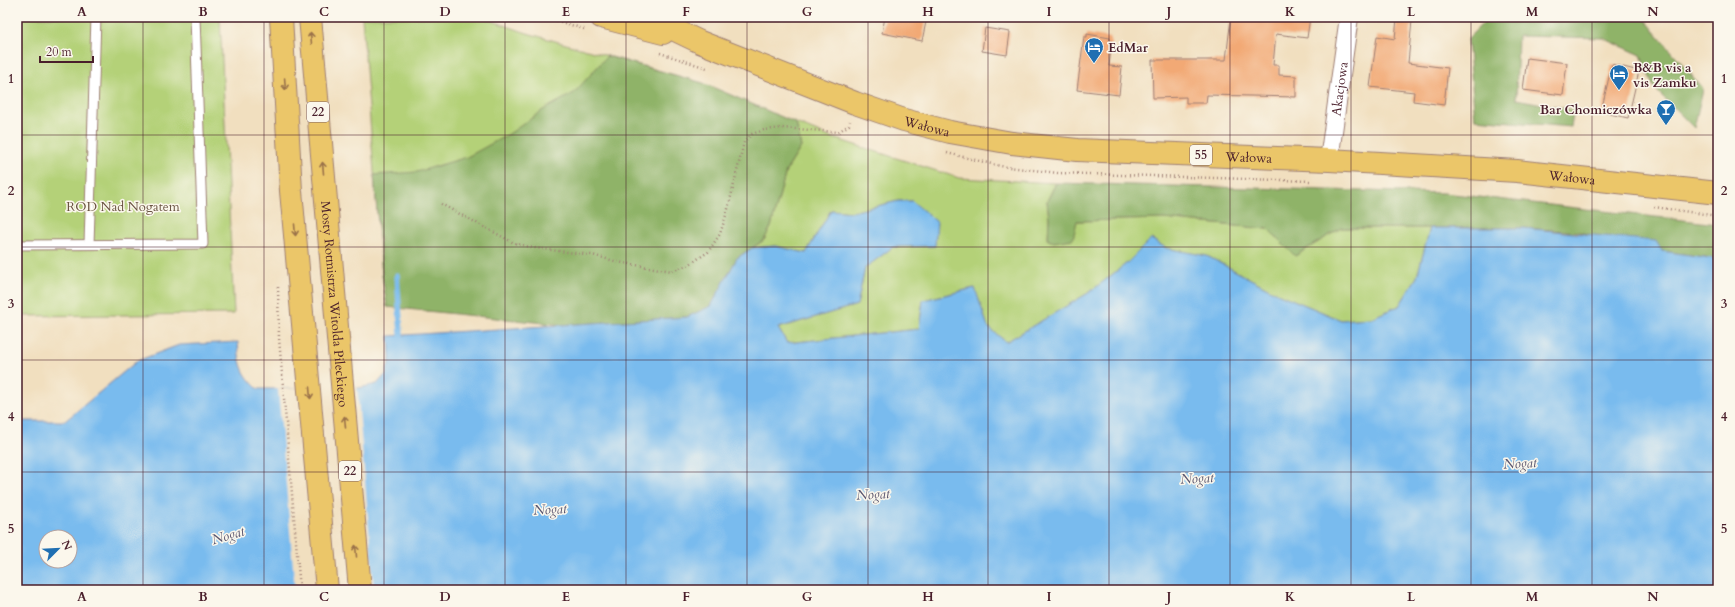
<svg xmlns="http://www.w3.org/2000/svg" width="1735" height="607" font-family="Cardo,serif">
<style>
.green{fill:#b4d178;stroke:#7f7852}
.forest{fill:#8fb368;stroke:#6c694a}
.water{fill:#79bbee;stroke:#626d8c;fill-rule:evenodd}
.pier{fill:#f1dfbf}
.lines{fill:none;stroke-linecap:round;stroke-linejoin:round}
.stream{stroke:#79bbee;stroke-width:5.5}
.building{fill:#f2a975}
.service-casing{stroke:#9e7f75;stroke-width:11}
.minor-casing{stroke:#9e7f75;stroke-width:20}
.primary-casing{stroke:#9e7f75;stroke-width:24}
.path{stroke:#9e7f75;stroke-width:2.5;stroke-dasharray:1 3;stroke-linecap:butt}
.service{stroke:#fff;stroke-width:9}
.minor{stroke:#fff;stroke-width:18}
.primary{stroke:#ebc669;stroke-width:22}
.oneway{stroke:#9a724a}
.grid{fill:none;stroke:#4a1f2b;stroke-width:1;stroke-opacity:0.55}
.labels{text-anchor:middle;stroke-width:3;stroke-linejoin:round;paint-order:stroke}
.shield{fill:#fbf7ec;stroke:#7f6065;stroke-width:1}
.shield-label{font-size:12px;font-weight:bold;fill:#4a1f2b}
.poi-label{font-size:13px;font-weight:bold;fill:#4a1f2b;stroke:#fbf7ec;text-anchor:start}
.street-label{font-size:13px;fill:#4a1f2b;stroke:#fbf7ec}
.park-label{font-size:13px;fill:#6a5442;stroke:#fbf7ec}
.water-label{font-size:14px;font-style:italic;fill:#5a566f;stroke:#fbf7ec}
.neatline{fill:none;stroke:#4a1f2b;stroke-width:1.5}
.grid-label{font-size:13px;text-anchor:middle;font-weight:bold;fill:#4a1f2b}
</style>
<rect width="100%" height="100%" fill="#fbf7ec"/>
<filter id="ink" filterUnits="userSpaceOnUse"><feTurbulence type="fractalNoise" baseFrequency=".025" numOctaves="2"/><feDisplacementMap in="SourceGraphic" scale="8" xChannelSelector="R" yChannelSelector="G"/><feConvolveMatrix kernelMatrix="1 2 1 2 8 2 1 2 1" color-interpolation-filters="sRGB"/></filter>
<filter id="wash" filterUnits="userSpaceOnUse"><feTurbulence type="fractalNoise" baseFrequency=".012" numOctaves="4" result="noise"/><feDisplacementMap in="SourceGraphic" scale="16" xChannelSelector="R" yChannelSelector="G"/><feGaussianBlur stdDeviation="0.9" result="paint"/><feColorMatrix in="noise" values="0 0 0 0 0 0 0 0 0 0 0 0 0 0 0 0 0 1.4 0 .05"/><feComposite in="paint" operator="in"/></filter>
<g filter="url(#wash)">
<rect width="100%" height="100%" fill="#f1dfbf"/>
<g class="green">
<polygon points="17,17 220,17 234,314 17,316"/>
<polygon points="362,17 481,17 527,33 703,83 717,156 382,275"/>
<polygon points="796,123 827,136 959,178 1056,183 1047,201 1049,218 1048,240 1077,221 1164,219 1268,229 1295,256 1341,228 1430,228 1417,277 1399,306 1371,318 1341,320 1279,294 1207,256 1166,248 1151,239 1127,263 1090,292 1006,342 988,327 974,288 923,300 919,329 787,343 778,328 857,305 865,268 893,247 935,246 912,201 898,201 852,212 831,210 806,253 775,246 752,248 764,240 771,227 786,171 801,147"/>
</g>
<g class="forest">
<polygon points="1489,17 1643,17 1703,89 1694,128 1654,88 1641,55 1603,38 1518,36 1516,99 1574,110 1571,127 1475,119 1468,38"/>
<polygon points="607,56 703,83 796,123 801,147 786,171 771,227 764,240 737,258 711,306 687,317 564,325 387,307 382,275 374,175 417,172 467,157 509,134 543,110 574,93"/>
<polygon points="1056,183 1444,193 1718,224 1718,259 1662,251 1579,232 1523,228 1341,228 1295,256 1268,229 1164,219 1077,221 1073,239 1054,242 1048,240 1049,218 1047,201"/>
</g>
<path class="water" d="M898 201H912L937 222 935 246 893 247 865 268 857 305 778 328 787 343 919 329 923 300 975 288 988 327 1006 342 1090 292 1127 263 1151 239 1166 248 1207 256 1279 294 1341 320 1371 318 1399 306 1417 277 1430 228H1523L1656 241 1662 251 1718 259V590H17V421H65L137 361 179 345 238 342C239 364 242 374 258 389L359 388 377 384 386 374 390 359 389 336 687 317 711 306 737 258 752 248 775 246 806 253 831 210 852 212ZM46 537H70V561H46Z"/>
<polygon class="pier" points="357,386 374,590 295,590 278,389"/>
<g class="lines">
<polyline class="stream" points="397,275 401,335"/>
</g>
<g id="blocks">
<g class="building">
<polygon points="885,17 927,17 922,41 882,33"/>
<polygon points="1231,17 1310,17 1307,38 1276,34 1273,65 1279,65 1279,75 1296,76 1296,97 1207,95 1206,103 1186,103 1186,97 1153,98 1152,60 1226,60"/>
<polygon points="1397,18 1412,20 1408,63 1448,68 1444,105 1413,101 1414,92 1370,87 1377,36 1395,39"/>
<polygon points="985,28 1010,32 1007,55 982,51"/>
<polygon points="1087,34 1110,38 1110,41 1112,41 1109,66 1122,67 1119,95 1077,90 1084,37 1087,37"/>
<polygon points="1527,58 1567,63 1563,95 1523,90"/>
<polygon points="1612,64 1639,71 1628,118 1601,112"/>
</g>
</g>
</g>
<g filter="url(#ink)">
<use href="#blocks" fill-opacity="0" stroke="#9e7f75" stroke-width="1"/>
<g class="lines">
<defs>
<g id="service">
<polyline points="89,244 96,17"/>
<polyline points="17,245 203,244 195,17"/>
</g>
<g id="minor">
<path id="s1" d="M1329 160 1349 17"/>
</g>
<g id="primary">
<polyline points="281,17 291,191 327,590"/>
<path id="s2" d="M310 17 360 590"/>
<polyline points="601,17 663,33"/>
<path id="s3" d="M648 17 700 42 855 103 904 120 950 132 1012 143 1077 150 1329 160 1517 171 1718 193"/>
</g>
</defs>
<use href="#service" class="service-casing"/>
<use href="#minor" class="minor-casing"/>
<use href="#primary" class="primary-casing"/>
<g class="path">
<polyline points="545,17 587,30"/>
<polyline points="660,53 707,68"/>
<polyline points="947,153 1000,166 1058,173 1312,181"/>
<polyline points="441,204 514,243 534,248 592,255 618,262 672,271 690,264 708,252 720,234 728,209 744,142 752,134 764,130 782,128 838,132 849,125 850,121"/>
<polyline points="1654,207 1718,216"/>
<polyline points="278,287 279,338 300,590"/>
</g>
<use href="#service" class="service"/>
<use href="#minor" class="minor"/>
<use href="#primary" class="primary"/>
</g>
<defs><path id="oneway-shaft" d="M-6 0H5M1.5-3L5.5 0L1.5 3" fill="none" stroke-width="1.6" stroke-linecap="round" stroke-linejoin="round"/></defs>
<g class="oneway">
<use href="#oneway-shaft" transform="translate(311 38) rotate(-95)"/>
<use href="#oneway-shaft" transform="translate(285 84) rotate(86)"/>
<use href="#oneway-shaft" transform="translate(323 168) rotate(-95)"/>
<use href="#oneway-shaft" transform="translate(295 230) rotate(85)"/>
<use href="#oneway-shaft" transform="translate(310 393) rotate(85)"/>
<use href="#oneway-shaft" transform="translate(345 422) rotate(-95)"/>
<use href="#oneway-shaft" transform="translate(356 551) rotate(-95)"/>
</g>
</g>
<path class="grid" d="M143 17V590M264 17V590M384 17V590M505 17V590M626 17V590M747 17V590M868 17V590M988 17V590M1109 17V590M1230 17V590M1351 17V590M1471 17V590M1592 17V590M17 135H1718M17 247H1718M17 360H1718M17 472H1718"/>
<defs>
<symbol id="hotel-pin" viewBox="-11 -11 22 30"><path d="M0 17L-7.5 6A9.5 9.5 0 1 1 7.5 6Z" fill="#1f6fb2" stroke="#fbf7ec"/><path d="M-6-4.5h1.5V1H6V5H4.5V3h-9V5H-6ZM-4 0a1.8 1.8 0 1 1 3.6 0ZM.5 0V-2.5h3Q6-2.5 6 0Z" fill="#fff"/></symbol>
<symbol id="bar-pin" viewBox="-11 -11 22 30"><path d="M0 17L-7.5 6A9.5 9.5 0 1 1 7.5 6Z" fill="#1f6fb2" stroke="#fbf7ec"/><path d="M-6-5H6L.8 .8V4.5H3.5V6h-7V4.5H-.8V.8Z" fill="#fff"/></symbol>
</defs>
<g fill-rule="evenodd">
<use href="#hotel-pin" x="1083" y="36" width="22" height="30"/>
<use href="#hotel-pin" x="1608" y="63" width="22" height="30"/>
<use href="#bar-pin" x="1655" y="98" width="22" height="30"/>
</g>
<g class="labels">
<g class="shield">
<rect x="307" y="102" width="22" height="20" rx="3"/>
<rect x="1190" y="145" width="22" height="20" rx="3"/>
<rect x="339" y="461" width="22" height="20" rx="3"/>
</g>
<g class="shield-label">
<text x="318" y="116">22</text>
<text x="1201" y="159">55</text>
<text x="350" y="475">22</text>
</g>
<g class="poi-label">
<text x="1108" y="52">EdMar</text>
<text x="1633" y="72">B&amp;B vis a<tspan x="1633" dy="15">vis Zamku</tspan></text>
<text x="1652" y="114" text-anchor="end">Bar Chomiczówka</text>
</g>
<g class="street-label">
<text dy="5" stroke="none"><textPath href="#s1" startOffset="72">Akacjowa</textPath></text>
<text dy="5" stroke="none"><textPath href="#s3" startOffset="300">Wałowa</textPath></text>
<text dy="5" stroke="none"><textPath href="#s3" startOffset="624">Wałowa</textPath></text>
<text dy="5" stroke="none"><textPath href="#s3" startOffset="948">Wałowa</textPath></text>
<text dy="5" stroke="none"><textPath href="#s2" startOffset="288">Mosty Rotmistrza Witolda Pileckiego</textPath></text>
</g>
<g class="park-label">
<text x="123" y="211">ROD Nad Nogatem</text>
</g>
<g class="water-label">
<text transform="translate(1520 463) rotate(-3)" y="5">Nogat</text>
<text transform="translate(1197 478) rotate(-3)" y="5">Nogat</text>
<text transform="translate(873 494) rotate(-3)" y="5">Nogat</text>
<text transform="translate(550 509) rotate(-3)" y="5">Nogat</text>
<text transform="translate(228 535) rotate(-16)" y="5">Nogat</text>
</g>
</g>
<rect width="1735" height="607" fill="none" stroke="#fbf7ec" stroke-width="44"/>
<g transform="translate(58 549) rotate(66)"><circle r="19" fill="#fbf7ec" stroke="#b4a19f"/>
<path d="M0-3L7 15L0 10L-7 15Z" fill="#1f6fb2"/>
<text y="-6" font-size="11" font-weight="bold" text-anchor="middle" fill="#4a1f2b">N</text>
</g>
<path d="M40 56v6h53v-6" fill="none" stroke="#4a1f2b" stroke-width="2"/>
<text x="46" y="56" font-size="12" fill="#4a1f2b" stroke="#fbf7ec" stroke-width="3" paint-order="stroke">20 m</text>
<rect x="22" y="22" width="1691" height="563" class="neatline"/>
<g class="grid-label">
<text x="82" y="16">A</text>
<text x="203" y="16">B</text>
<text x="324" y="16">C</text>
<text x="445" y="16">D</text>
<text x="566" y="16">E</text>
<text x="686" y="16">F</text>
<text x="807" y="16">G</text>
<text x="928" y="16">H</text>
<text x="1049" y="16">I</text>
<text x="1169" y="16">J</text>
<text x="1290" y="16">K</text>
<text x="1411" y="16">L</text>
<text x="1532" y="16">M</text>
<text x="1653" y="16">N</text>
<text x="11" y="83">1</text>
<text x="1724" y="83">1</text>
<text x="11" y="195">2</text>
<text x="1724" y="195">2</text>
<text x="11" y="308">3</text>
<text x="1724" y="308">3</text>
<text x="11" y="421">4</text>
<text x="1724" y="421">4</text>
<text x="11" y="533">5</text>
<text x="1724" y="533">5</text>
<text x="82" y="601">A</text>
<text x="203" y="601">B</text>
<text x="324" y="601">C</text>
<text x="445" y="601">D</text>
<text x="566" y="601">E</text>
<text x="686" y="601">F</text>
<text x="807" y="601">G</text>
<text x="928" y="601">H</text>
<text x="1049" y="601">I</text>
<text x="1169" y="601">J</text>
<text x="1290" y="601">K</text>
<text x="1411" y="601">L</text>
<text x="1532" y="601">M</text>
<text x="1653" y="601">N</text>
</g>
</svg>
